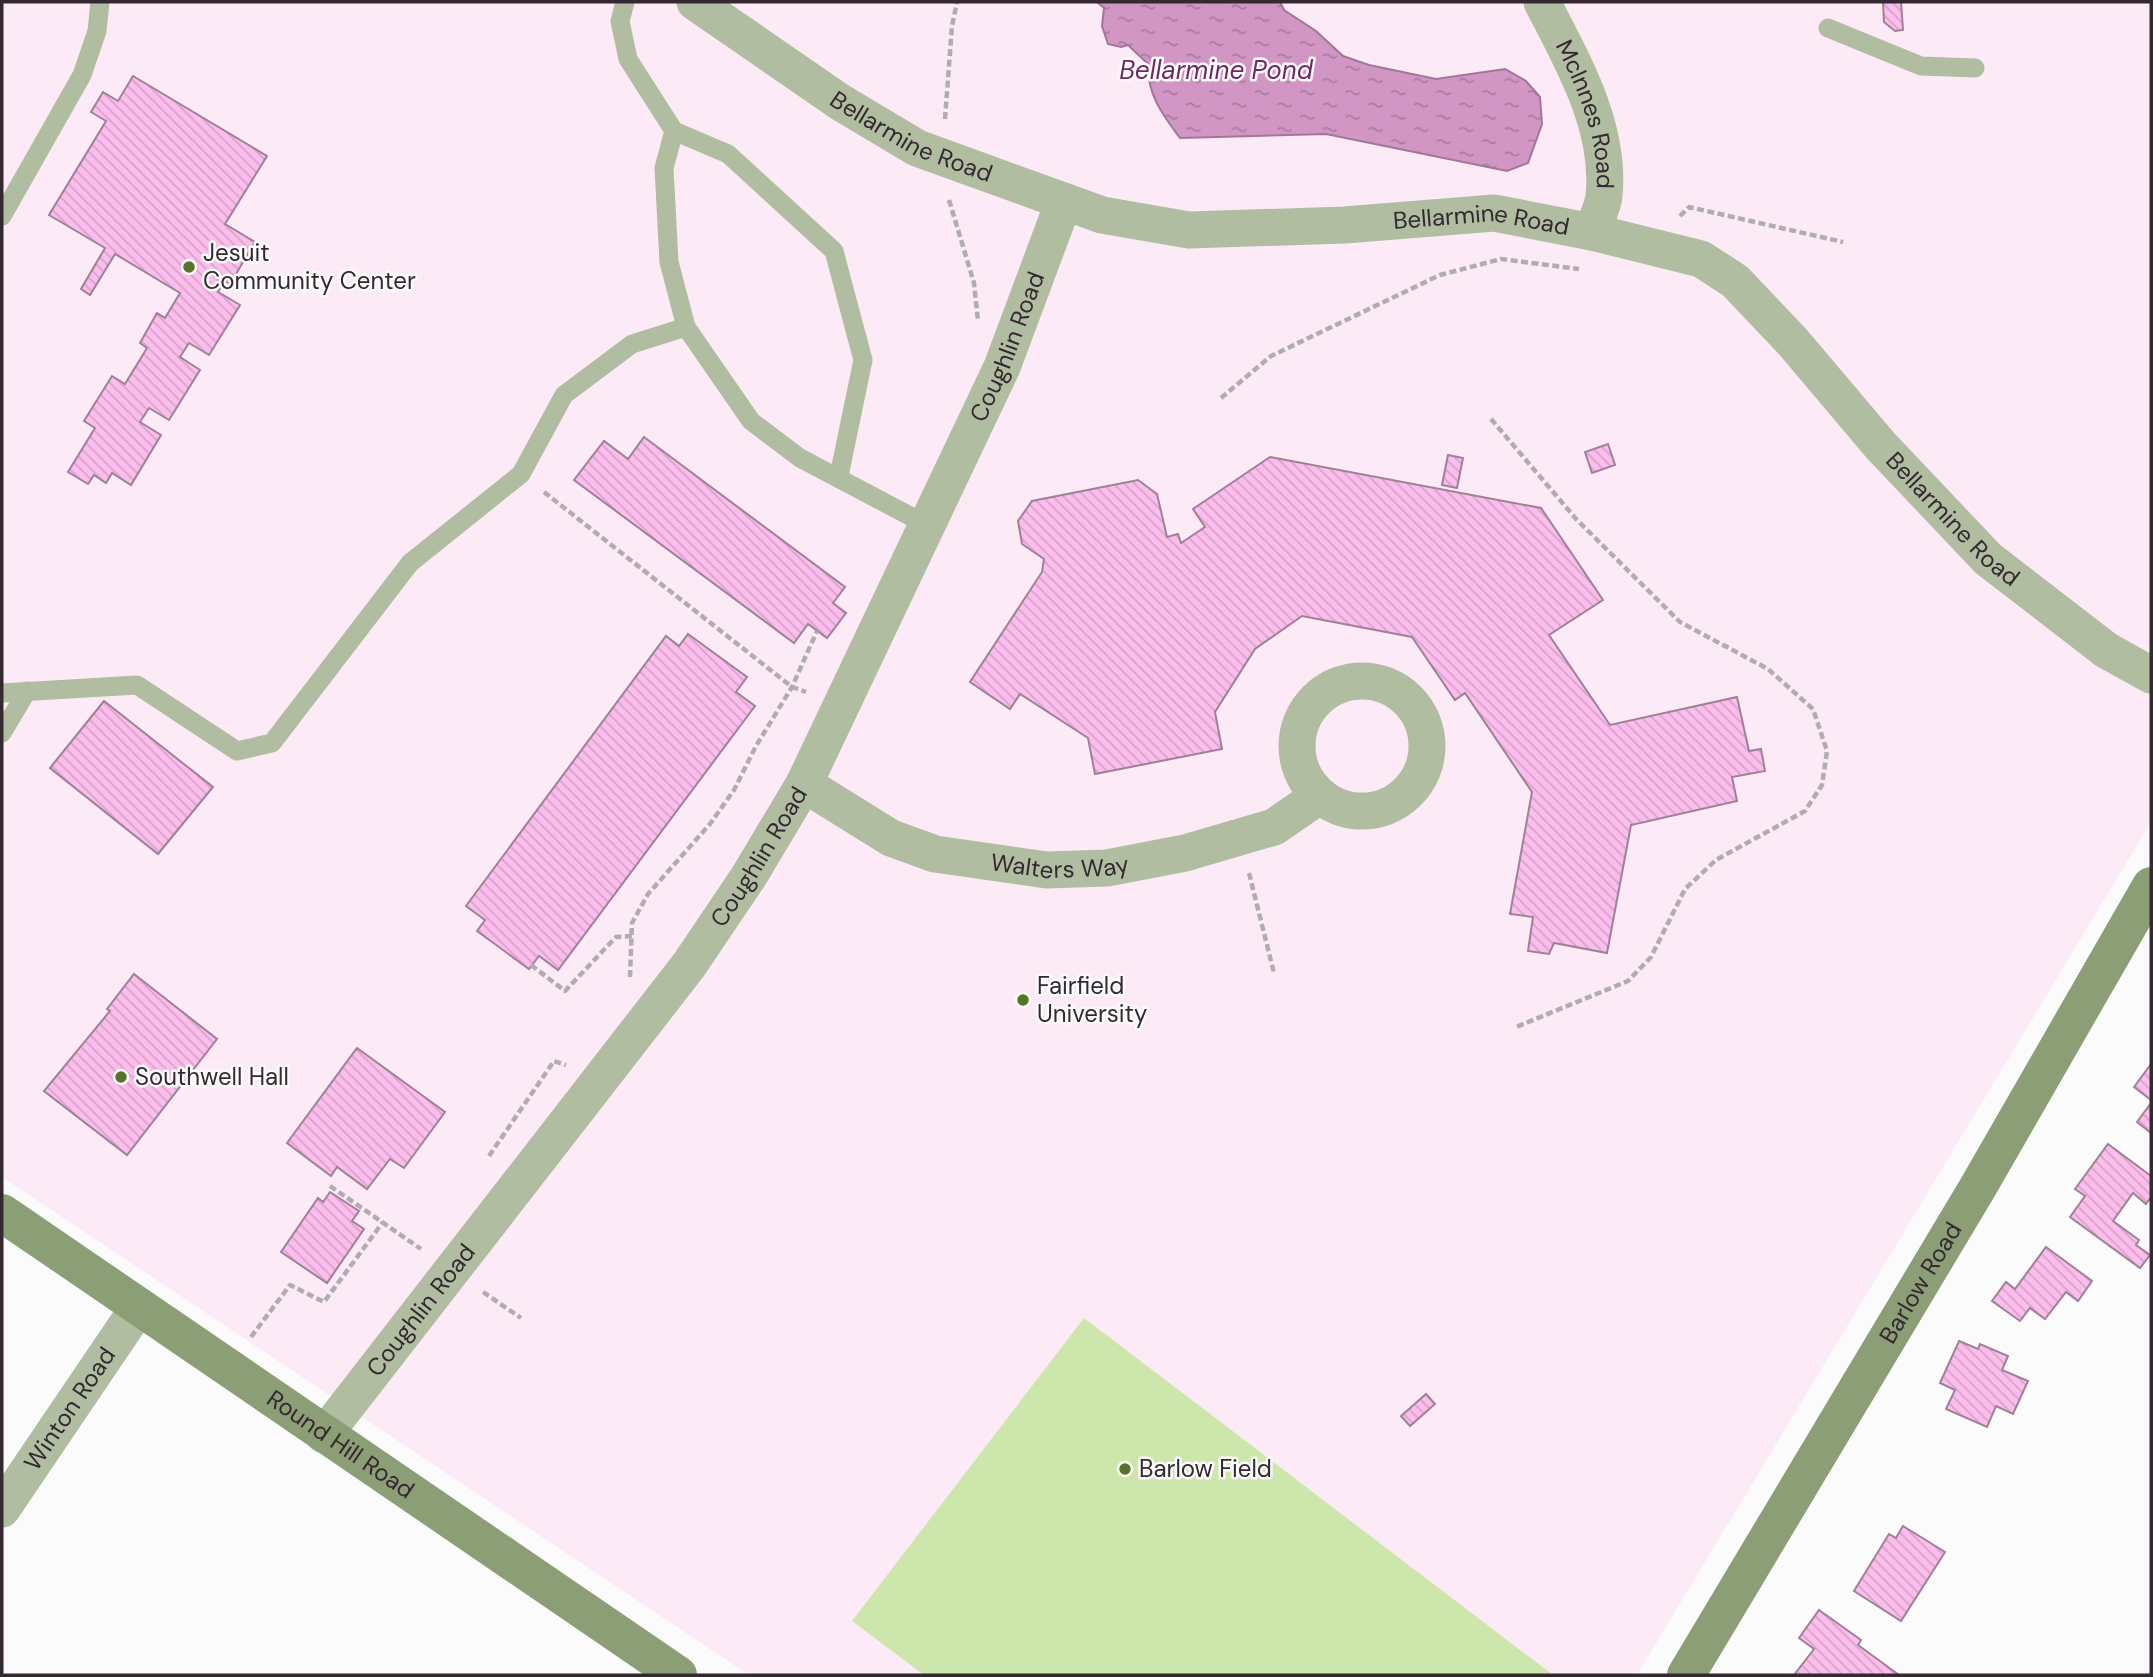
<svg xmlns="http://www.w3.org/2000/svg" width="2153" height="1677" font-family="'DM Sans',sans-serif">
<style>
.built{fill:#fcebf7}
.pitch{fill:#cce6ab}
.water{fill:url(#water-ripples);stroke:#a37598;stroke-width:2}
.building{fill:url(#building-back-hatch);stroke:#9f8197;stroke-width:2}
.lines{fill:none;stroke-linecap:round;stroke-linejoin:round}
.path{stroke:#b1acb0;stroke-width:4.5;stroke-dasharray:7 3.5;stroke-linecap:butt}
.lane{stroke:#b0bda1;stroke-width:19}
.street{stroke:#b0bda1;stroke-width:37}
.secondary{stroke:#8c9e75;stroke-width:38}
.poi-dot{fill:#567327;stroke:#fbfbfb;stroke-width:2.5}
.labels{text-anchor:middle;stroke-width:5;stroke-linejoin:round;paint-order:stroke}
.street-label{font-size:24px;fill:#342831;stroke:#fbfbfb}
.poi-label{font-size:24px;fill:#342831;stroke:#fbfbfb;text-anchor:start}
.water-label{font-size:26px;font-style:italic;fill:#6f2962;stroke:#fbfbfb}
</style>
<defs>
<pattern id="water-ripples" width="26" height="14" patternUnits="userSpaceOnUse" patternTransform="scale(1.75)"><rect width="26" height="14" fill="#d296c4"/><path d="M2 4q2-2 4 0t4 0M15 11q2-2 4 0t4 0" fill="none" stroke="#ab7aa0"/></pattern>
<pattern id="building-back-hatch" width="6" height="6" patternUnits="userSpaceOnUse" patternTransform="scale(1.75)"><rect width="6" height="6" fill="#fbbdec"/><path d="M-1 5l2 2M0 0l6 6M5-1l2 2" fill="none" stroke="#d8a2cb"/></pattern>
</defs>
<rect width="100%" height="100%" fill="#fbfbfb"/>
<polygon class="built" points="2,2 2151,2 2151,822 1637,1675 749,1675 2,1177"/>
<polygon class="pitch" points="1084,1318 1553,1675 924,1675 852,1621"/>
<path class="water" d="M1097 2H1280L1284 10 1316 31 1343 56 1369 65 1436 79 1505 69 1526 81 1540 97 1542 124 1528 163 1507 171 1326 134 1180 138C1163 115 1147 95 1148 64L1128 45 1121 47 1108 44 1102 26 1104 8Z"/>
<g class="building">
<polygon points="1883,2 1901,2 1903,30 1895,31 1884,22"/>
<polygon points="133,76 267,156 225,224 255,242 230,284 225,281 218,292 240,305 209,355 189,343 180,357 200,370 169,420 149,408 140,422 161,435 131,485 112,473 106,483 94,475 88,484 68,472 95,428 84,421 112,376 125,384 147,348 140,343 157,313 165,318 180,293 115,254 90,295 81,289 105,248 49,215 106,121 91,112 103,92 118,101"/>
<polygon points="644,437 845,587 833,603 846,613 827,638 808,624 794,643 574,480 604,441 628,459"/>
<polygon points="1608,444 1615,465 1592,473 1585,452"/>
<polygon points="1448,455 1463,458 1457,488 1442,485"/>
<polygon points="1270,457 1541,508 1603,600 1549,635 1610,725 1737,697 1749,751 1761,749 1765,771 1732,777 1737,801 1631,825 1607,953 1554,943 1549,954 1528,951 1533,917 1510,914 1532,792 1465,693 1455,700 1412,637 1302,616 1255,649 1215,712 1222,749 1095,774 1088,738 1020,694 1010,709 970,682 1042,572 1044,559 1022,544 1018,521 1032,501 1138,480 1157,494 1167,537 1178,534 1181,543 1205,527 1193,509"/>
<polygon points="688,634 747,677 736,692 755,706 558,970 539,956 529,969 477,931 485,920 466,906 666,636 679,646"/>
<polygon points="104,701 213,787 158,854 50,768"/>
<polygon points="134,974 217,1039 127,1155 44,1091 110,1011 107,1009"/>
<polygon points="357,1048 445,1112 404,1168 390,1159 367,1189 337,1167 331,1176 287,1143"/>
<polygon points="2151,1064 2151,1100 2134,1087"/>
<polygon points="2151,1103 2151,1133 2137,1122"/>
<polygon points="2108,1144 2151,1176 2151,1197 2146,1204 2133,1193 2113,1221 2139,1240 2136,1245 2150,1255 2140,1268 2070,1217 2085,1196 2075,1189"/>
<polygon points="330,1192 359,1211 352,1221 364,1229 327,1283 281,1252 318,1198 323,1202"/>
<polygon points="2046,1247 2092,1281 2078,1301 2066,1292 2045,1319 2030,1308 2020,1321 1992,1301 2006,1282 2015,1289"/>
<polygon points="1959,1341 1978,1349 1980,1344 2008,1356 2002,1370 2028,1381 2013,1414 1996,1406 1987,1427 1946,1409 1955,1390 1940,1383"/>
<polygon points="1426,1394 1435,1404 1410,1426 1401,1416"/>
<polygon points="1903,1526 1945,1552 1901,1621 1854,1591 1889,1534 1896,1538"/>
<polygon points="1819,1610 1861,1640 1858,1645 1899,1675 1794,1675 1814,1649 1799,1638"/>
</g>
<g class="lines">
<g class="path">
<polyline points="945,119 952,26 957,2"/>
<polyline points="949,200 974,283 978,321"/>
<polyline points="1680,216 1689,207 1843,242"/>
<polyline points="1221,398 1271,356 1440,275 1501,259 1579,269"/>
<polyline points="1491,419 1577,520 1680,622 1768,669 1813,709 1827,751 1822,785 1805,811 1716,860 1685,889 1651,957 1628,981 1516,1027"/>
<polyline points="544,492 792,687 806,692"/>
<polyline points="1249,873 1274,973"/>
<polyline points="531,965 565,991 616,937 632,936"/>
<polyline points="630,977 632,923 648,894 710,824 734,790 756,746 792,687 817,631"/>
<polyline points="489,1156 554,1061 566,1065"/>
<polyline points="330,1186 421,1249"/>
<polyline points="483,1292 521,1318"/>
<polyline points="251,1337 290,1285 324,1302 383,1222"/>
</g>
<g class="lane">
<polyline points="625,2 620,21 628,59 674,131 728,154 834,251 863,360 839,476"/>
<polyline points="1828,28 1921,66 1975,68"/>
<polyline points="674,131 664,168 669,262 686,327 751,421 800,458 927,525"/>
<polyline points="2,216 82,75 97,31 100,2"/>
<polyline points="2,693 137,685 237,751 272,743 410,563 521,474 564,395 632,344 686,327"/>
<polyline points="2,733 27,691"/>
</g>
<g class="street">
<path id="s1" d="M695 2 840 102 917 148 1102 215 1189 230 1345 225 1494 213 1592 232 1701 259 1735 281 1792 341 1880 445 1988 559 2106 650 2151 675"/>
<path id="s2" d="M1542 2C1572 61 1611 126 1604 196 1603 207 1596 220 1592 232"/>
<circle cx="1362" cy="746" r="65"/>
<path id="s3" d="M804 784 891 838 935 854 1047 870 1107 868 1185 853 1274 827 1319 796"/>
<path id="s4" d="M324 1435 689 965 749 876 804 784 1002 367 1064 201"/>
<path id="s5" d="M2 1509 138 1308"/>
</g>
<g class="secondary">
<path id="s6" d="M2 1213 678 1675"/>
<path id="s7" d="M1686 1675 1978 1187 2151 886"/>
</g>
</g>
<g class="poi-dot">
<circle cx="189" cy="267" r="7"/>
<circle cx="1023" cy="1000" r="7"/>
<circle cx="121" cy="1077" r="7"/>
<circle cx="1125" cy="1469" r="7"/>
</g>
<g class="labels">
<g class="street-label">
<text dy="8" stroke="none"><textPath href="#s2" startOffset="122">McInnes Road</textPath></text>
<text dy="8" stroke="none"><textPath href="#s1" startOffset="256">Bellarmine Road</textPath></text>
<text dy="8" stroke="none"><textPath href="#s1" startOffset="844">Bellarmine Road</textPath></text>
<text dy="8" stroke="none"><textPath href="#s4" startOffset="1292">Coughlin Road</textPath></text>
<text dy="8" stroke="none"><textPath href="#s1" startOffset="1432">Bellarmine Road</textPath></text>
<text dy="8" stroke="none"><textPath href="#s4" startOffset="724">Coughlin Road</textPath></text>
<text dy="8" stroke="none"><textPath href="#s3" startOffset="275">Walters Way</textPath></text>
<text dy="8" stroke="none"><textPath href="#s7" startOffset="457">Barlow Road</textPath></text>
<text dy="8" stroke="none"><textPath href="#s4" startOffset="158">Coughlin Road</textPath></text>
<text dy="8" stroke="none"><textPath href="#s5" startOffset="121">Winton Road</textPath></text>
<text dy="8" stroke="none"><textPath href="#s6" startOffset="410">Round Hill Road</textPath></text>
</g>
<g class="poi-label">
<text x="203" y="261">Jesuit<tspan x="203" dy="28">Community Center</tspan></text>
<text x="1037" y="994">Fairfield<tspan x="1037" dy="28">University</tspan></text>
<text x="135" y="1085">Southwell Hall</text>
<text x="1139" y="1477">Barlow Field</text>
</g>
<g class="water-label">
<text x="1216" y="79">Bellarmine Pond</text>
</g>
</g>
<rect width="2153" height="1677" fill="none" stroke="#342831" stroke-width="7"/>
</svg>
